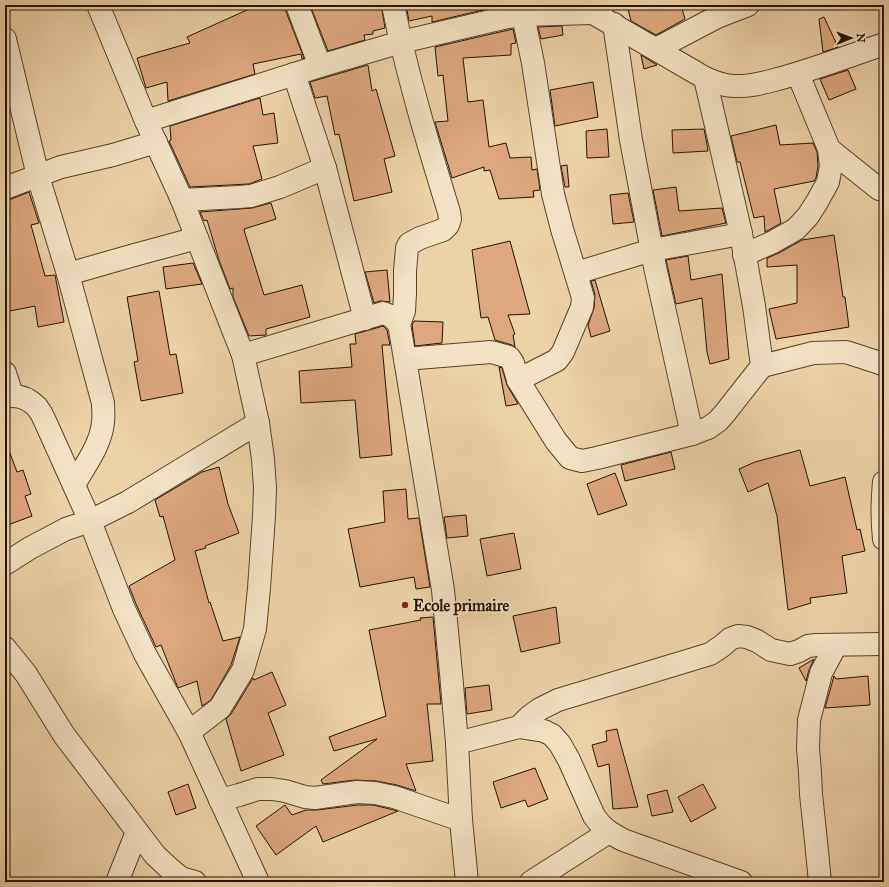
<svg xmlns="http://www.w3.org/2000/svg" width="889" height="887" font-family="'IM FELL Great Primer',serif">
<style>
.building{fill:#dea77d;stroke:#231405}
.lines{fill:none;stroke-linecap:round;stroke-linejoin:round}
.street-casing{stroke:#55442d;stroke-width:24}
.street{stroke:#f3e2c5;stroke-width:22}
.poi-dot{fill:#8f2418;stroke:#f3e2c5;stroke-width:1.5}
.labels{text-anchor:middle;stroke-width:3.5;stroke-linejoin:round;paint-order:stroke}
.poi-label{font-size:16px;font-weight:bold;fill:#231405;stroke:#f3e2c5;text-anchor:start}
</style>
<rect width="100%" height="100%" fill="#ecd3a6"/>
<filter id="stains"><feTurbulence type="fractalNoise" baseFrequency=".005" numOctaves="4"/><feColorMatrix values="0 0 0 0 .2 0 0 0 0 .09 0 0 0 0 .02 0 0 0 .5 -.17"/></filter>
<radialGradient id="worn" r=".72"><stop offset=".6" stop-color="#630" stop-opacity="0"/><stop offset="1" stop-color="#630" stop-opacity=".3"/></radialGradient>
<g class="building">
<polygon points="258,5 285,5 285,9 304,58 302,59 301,54 253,64 255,74 168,101 167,82 146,88 137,58 190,43 187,37"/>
<polygon points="310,5 381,5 385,28 373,31 373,34 364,35 365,40 328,51"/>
<polygon points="406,5 504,5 432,22 432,16 409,21"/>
<polygon points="627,5 681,5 685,19 656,35 631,21"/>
<polygon points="824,17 838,47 823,52 819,19"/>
<polygon points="562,26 563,35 541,39 538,27"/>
<polygon points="513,29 516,43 511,44 511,55 463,58 468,102 483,100 489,147 506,143 510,158 531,157 532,170 537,169 540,190 533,191 534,197 499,199 490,170 484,171 484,167 452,178 435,122 448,121 443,75 438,76 435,47"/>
<polygon points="641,55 657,65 644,69"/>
<polygon points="368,65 372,91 376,89 395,156 384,159 392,192 354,201 339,134 335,135 327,96 315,98 310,82"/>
<polygon points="848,70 856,89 829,100 820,79"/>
<polygon points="593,82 598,117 555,126 550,90"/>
<polygon points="260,98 263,115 274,113 278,143 253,146 262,179 249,184 190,187 169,141 171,140 170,126"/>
<polygon points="776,125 780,145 813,143 817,152 818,166 816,178 814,181 774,189 781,223 765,232 764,216 754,218 740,162 737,162 731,136"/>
<polygon points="607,129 609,157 587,158 586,131"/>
<polygon points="704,129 707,144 708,151 673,153 672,130"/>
<polygon points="567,165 569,187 565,187 561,166"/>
<polygon points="676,187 679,211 722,208 726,223 662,236 653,190"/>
<polygon points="29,192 39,223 31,225 45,276 55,275 64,322 38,327 35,306 5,312 5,200 9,200"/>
<polygon points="628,193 634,222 613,224 610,195"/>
<polygon points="271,203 276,219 244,229 244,230 264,295 302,285 310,317 266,329 266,335 249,336 233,297 233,288 230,289 219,260 207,220 204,221 200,212 252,208"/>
<polygon points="834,235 843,297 845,297 849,327 776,339 769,309 797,303 797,265 767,267 767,258 779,253 802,240"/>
<polygon points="510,241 530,314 508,315 515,334 513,335 515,347 512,345 495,340 488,317 481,318 472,250"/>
<polygon points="688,256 691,280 722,274 729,359 710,364 707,352 702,298 676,304 666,260"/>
<polygon points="193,263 202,284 166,289 163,267"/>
<polygon points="387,270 390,302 380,301 374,303 365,272"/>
<polygon points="595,280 610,331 591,337 588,325 594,308 595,295 591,281"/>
<polygon points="159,291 170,355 176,354 183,393 141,401 134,362 138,361 127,297"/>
<polygon points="414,321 443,322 442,343 415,346 412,325"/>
<polygon points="383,326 387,330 390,345 382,345 392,455 360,458 355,400 301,403 299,371 352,367 350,344 356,344 355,334"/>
<polygon points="499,367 502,368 507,385 518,404 506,406"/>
<polygon points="8,448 17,472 23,470 31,494 25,496 32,516 5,526 5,449"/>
<polygon points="800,450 810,486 845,477 857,530 860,529 865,551 842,556 847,593 810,598 811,603 788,610 777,516 768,483 748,492 739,469 755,462"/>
<polygon points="671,452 675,469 625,481 621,465"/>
<polygon points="219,467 228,504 239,533 205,546 206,548 195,551 209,603 210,602 223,641 240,637 231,665 211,700 202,706 197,681 178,688 176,683 161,645 156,647 136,604 129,586 175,560 163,516 160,517 155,500 202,472"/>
<polygon points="615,473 627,505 598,515 587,484"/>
<polygon points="406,489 408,519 419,518 430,587 416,589 414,577 360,587 348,529 385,522 383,491"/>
<polygon points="466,515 468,536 447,538 444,517"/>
<polygon points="514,533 521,569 487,576 480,539"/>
<polygon points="556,607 560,643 521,652 513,616"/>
<polygon points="433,617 441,704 427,704 433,761 406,764 416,791 397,785 376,781 355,780 323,784 321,780 377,739 334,751 329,737 386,716 369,630 421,620 420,618"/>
<polygon points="814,659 809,670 806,681 799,668"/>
<polygon points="272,672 286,705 268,713 284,755 241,771 226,719 231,714 253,678 254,680"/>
<polygon points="834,676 836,679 868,676 870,705 825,708"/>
<polygon points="489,685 492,710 467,714 465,688"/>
<polygon points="617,729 619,738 638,807 613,809 609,764 598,767 592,745 607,741 606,731"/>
<polygon points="535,768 548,799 528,807 525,800 501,808 493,782"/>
<polygon points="188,784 196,808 176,815 168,792"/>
<polygon points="703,784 716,808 691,822 678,797"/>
<polygon points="667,790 673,812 652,816 647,795"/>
<polygon points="285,805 292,815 306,810 317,810 358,805 373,805 398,811 323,842 316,826 276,855 256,826"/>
</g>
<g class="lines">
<defs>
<g id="street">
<polyline points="98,5 146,121 182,200 243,355 258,423 263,459 265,488 264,516 259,588 255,629 243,670 220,708 189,732"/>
<polyline points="297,5 320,66"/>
<path d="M393 5C407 75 428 144 449 212L450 219 448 225 443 230 420 238 409 244 407 248 405 271V294L404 311 399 324"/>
<polyline points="522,5 523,15 593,13 603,5"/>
<path d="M593 13 705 78C714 82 724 86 734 86 751 87 766 82 782 78 817 68 850 56 884 44"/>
<polyline points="614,24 631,140 655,267 692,434"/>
<path d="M5 39 38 176 68 274 103 403C103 409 104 415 103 422 101 445 85 465 74 485"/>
<polyline points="656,49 717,17 748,5"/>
<polyline points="294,74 325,168 365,319"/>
<polyline points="146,121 320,66 401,42 508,17 523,15 533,63 553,194 562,229 581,291 583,298 582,307 563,352 557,360 518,380"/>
<polyline points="829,149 879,189 884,190"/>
<polyline points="5,188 61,167 113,155 156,142"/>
<polyline points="182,200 239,197 251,196 280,187 325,168"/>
<polyline points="744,255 773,242 796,229 808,216 817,202 828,182 831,166 829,149 798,74"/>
<polyline points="576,273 652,250 741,234"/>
<polyline points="68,274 138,254 197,238"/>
<polyline points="243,355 383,313 391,316 399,324 405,359 443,590 451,673 457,743 461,820 467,882"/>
<polyline points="405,359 491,352 509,357 513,363 518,380 556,441 570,458 582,461 597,458 692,434 708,428 718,421 725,413 762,366 754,306 741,234 705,78"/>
<polyline points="762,366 813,353 846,352 880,363 884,365"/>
<polyline points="5,373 12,395"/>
<path d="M5 397C17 394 28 398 37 407 40 411 43 416 45 421L90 521 124 609 145 654 189 732 258 882"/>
<path d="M884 482C882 501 882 520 884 539"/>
<polyline points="5,564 30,548 66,529 90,521 128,502 258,423"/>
<polyline points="5,648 26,674 64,735 155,855 170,869 181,878 195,882"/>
<polyline points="519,727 529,717 540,709 558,700 710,654 722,646 730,639 738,636 747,637 757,641 771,650 790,654 799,651 808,646 816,645 884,644"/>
<polyline points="457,743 519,727 544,731 552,735 560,744 569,760 594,816 601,825 609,832 623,840 741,882"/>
<polyline points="220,800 239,795 258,789 272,789 285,791 305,797 315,798 357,792 375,793 394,797 461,820"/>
<polyline points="117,882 137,832"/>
<polyline points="531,882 609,832"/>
<polyline points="820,882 816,841 811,794 810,772 808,748 809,720 821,673 836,645"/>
</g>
</defs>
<use href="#street" class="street-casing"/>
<use href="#street" class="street"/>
</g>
<circle class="poi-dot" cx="405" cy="605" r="4"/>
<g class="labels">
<g class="poi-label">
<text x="413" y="611">Ecole primaire</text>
</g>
</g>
<rect width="889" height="887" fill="none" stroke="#ecd3a6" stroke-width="20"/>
<rect x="6" y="6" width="877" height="875" fill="none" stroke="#231405" stroke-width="2"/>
<rect x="10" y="10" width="869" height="867" fill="none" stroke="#231405"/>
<g transform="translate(851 38) rotate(89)" stroke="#f3e2c5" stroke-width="3" paint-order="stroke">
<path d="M0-3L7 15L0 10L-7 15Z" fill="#231405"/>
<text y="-6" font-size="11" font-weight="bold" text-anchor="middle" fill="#231405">N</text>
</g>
<rect width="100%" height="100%" filter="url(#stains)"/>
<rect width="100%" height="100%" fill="url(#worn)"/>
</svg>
